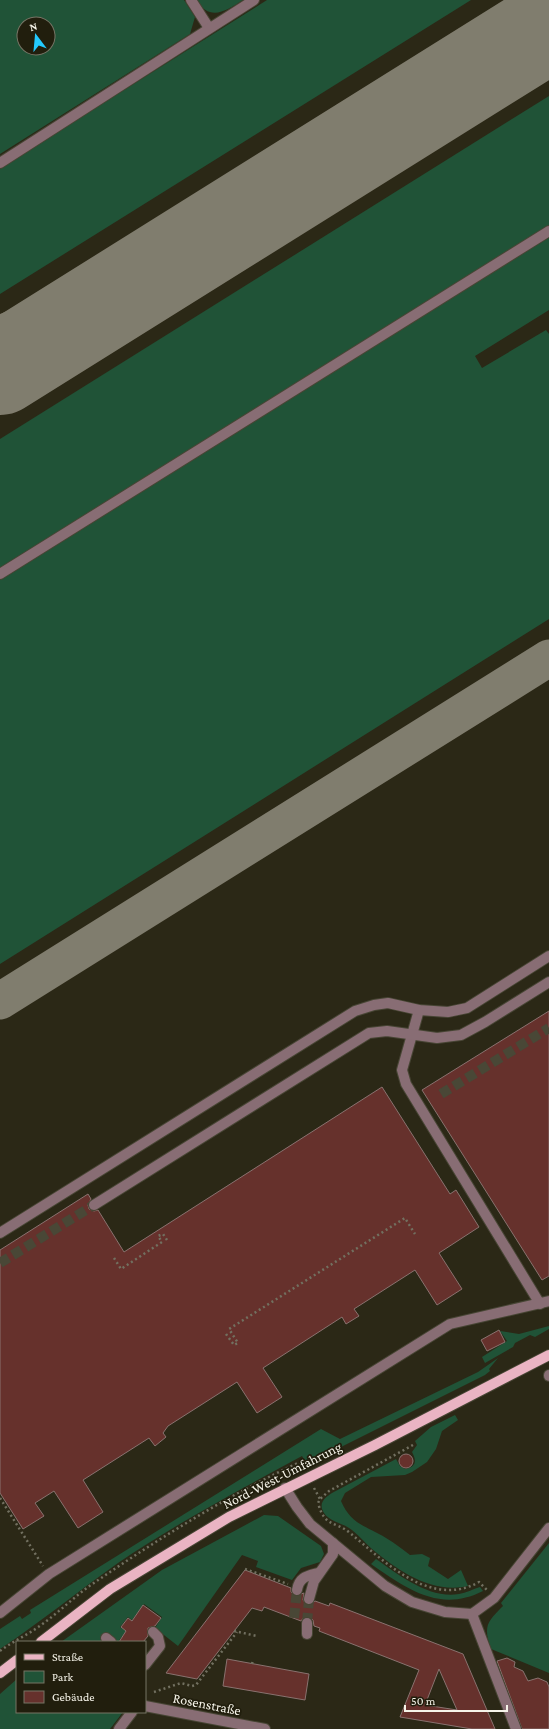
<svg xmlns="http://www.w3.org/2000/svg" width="549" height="1729" font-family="'Crimson Pro',serif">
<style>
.green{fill:#205337;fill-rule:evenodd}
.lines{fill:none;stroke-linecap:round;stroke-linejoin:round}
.taxiway{stroke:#807d6e;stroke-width:37}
.runway{stroke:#807d6e;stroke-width:92}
.building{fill:#66312c;stroke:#89726f;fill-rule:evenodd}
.minor-tunnel{stroke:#494736;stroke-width:10;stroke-dasharray:10 5;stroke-linecap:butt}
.minor-casing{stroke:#474534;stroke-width:12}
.major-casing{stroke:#474534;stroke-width:12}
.path{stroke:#727060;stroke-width:2.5;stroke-dasharray:2 3;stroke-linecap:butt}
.minor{stroke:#886d74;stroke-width:10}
.major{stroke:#eab4c3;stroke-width:10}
.labels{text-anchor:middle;stroke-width:3.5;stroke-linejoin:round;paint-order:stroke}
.street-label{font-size:14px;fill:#f6f4e9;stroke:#211e0d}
</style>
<rect width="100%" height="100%" fill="#2b2816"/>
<g class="green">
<path d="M0 0H184L195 17 190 34 0 154ZM24 24H48V48H24Z"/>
<path d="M196 0H243C226 11 210 22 196 0Z"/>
<polygon points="267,0 471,0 0,294 0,168"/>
<polygon points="549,96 549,228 0,572 0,439"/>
<polygon points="549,234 549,310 475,356 482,368 546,330 549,334 549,619 0,964 0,578"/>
<polygon points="549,1326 549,1329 535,1337 530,1335 515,1343 513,1347 485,1363 482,1357 507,1341 500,1331 519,1334"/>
<path d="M498 1358 489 1369 490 1371 485 1375 307 1464 302 1456C239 1490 177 1523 118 1563 78 1591 41 1622 0 1649V1629L20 1616 22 1619 31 1613 30 1610 321 1429 340 1439 478 1372Z"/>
<path d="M455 1415 458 1420 442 1431 436 1449 427 1462 412 1472 405 1475 371 1477 345 1493 341 1501C351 1525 367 1526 386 1538 395 1543 402 1549 410 1555L422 1554 430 1558 428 1566 448 1579 461 1570 468 1586C432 1594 398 1571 372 1549 364 1542 357 1533 349 1528 340 1522 326 1521 322 1509 320 1501 326 1497 332 1493L396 1459 400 1466 405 1469C416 1467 417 1461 412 1452L417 1445 415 1441 431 1427Z"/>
<polygon points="264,1515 278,1516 321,1546 324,1554 320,1562 301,1568 292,1580 256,1567 258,1561 242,1555 178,1646 155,1628 162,1617 144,1604 132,1620 128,1617 120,1627 126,1631 118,1642 107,1634 101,1642 61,1642 162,1570"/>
<path d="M549 1543V1673L491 1649C483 1626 487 1622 503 1606L501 1603Z"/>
<path d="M376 1559C399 1575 429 1599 459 1594 466 1593 473 1589 480 1587L483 1591C440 1613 407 1589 371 1564Z"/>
<polygon points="17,1679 17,1712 123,1712 110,1729 0,1729 0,1694"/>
</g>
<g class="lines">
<g class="taxiway">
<polyline points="0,334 159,270"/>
<polyline points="0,1001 549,658"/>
</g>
<polyline class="runway" points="0,369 549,26"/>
</g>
<g class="building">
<polygon points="549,1011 549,1276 542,1280 422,1090"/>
<polygon points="382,1087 450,1194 456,1190 479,1227 439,1253 462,1289 437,1305 415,1270 354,1309 359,1316 346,1324 342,1317 263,1368 282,1397 257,1413 237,1382 168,1426 163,1433 166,1437 155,1446 149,1438 83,1480 103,1512 78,1528 54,1491 35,1503 44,1516 23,1529 0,1493 0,1250 88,1194 91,1199 88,1205 89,1209 94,1211 98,1210 124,1252"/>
<polygon points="499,1330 505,1342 487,1351 481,1340"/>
<circle cx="406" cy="1461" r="7"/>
<path d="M245 1570 291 1588V1592L295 1596 304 1593 303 1600 307 1605H311L315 1601 329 1606 330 1603 463 1654 495 1729H472L400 1717 419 1670 319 1631 320 1628 314 1626 313 1620 310 1617H304L301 1621 264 1607 262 1611 252 1608 197 1679 166 1673ZM439 1669 457 1710 425 1705Z"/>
<polygon points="143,1605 161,1618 155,1626 148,1628 148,1636 143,1642 119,1642 126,1631 121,1627 128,1618 132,1621"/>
<polygon points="507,1658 515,1662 514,1667 523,1671 528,1681 538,1678 547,1682 549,1687 549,1729 522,1729 497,1661"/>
<polygon points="227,1659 309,1674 305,1700 223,1686"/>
</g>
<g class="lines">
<g class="minor-tunnel">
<polyline points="441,1094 549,1028"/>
<polyline points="0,1263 94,1205"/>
<polyline points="294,1618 297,1590"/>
<polyline points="307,1623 309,1599"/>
</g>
<defs>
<g id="minor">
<polyline points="191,0 209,28"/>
<polyline points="0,163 254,0"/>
<polyline points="0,574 549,231"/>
<polyline points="419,1010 402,1070 406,1084 540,1304"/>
<polyline points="94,1205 369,1033 387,1031 437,1038 461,1035 485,1022 549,982"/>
<polyline points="0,1233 355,1011 374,1005 388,1003 419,1010 448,1012 467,1008 549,956"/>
<polyline points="549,1375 549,1376"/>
<polyline points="285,1488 297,1507 310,1524 385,1586 412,1602 445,1612 472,1614 494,1598 549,1528"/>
<path d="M297 1590C299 1577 307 1576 318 1573"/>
<polyline points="309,1599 314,1581 333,1554 333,1543"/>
<polyline points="0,1613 49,1574 450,1324 549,1301"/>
<polyline points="472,1614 516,1729"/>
<polyline points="307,1634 307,1623"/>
<polyline points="106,1638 111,1642"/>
<polyline points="145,1665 160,1646 158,1637 153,1632"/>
<polyline points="145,1706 265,1729"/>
<polyline points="119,1729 132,1712"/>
</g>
<g id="major">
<polyline points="41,1642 110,1589 229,1517 375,1445 549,1355"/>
<polyline points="0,1673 17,1660"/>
</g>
</defs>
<use href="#minor" class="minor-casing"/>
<use href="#major" class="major-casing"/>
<g class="path">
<polyline points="114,1258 121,1269 162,1242 158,1236 163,1234 167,1240"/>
<polyline points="226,1334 234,1345 238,1343 229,1329 405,1218 415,1234"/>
<path d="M413 1445 329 1491 320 1499 318 1503C325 1528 334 1520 350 1533 385 1562 431 1609 479 1582L487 1590"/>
<polyline points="314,1488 320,1499"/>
<polyline points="0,1498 43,1566"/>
<polyline points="245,1569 288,1584"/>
<polyline points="234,1631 257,1636"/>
<path d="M0 1651C13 1641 28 1635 41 1625 58 1613 72 1599 88 1587 155 1541 226 1496 300 1462L303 1467"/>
<polyline points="252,1664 253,1660"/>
<polyline points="154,1692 181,1683 192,1686 196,1685 237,1632"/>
</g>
<use href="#minor" class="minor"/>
<use href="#major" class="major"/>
</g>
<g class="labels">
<g class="street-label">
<text transform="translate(282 1475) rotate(-27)" y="5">Nord-West-Umfahrung</text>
<text transform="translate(207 1704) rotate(11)" y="5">Rosenstraße</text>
</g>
</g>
<rect x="16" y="1641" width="130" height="72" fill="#211e0d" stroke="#767465"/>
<rect x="24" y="1654" width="20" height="6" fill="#eab4c3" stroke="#767465"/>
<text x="52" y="1661" font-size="12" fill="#f6f4e9">Straße</text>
<rect x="24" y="1671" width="20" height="12" fill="#205337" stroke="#767465"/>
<text x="52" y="1681" font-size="12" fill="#f6f4e9">Park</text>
<rect x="24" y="1691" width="20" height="12" fill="#66312c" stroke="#767465"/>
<text x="52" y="1701" font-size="12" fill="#f6f4e9">Gebäude</text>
<g transform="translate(36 36) rotate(344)"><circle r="19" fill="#211e0d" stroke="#767465"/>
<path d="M0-3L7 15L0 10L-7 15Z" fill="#23c9fe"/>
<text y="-6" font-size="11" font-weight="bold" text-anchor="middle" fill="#f6f4e9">N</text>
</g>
<path d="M405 1705v6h102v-6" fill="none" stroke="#f6f4e9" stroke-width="2"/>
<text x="411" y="1705" font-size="12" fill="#f6f4e9" stroke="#211e0d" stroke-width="3" paint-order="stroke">50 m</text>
</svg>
